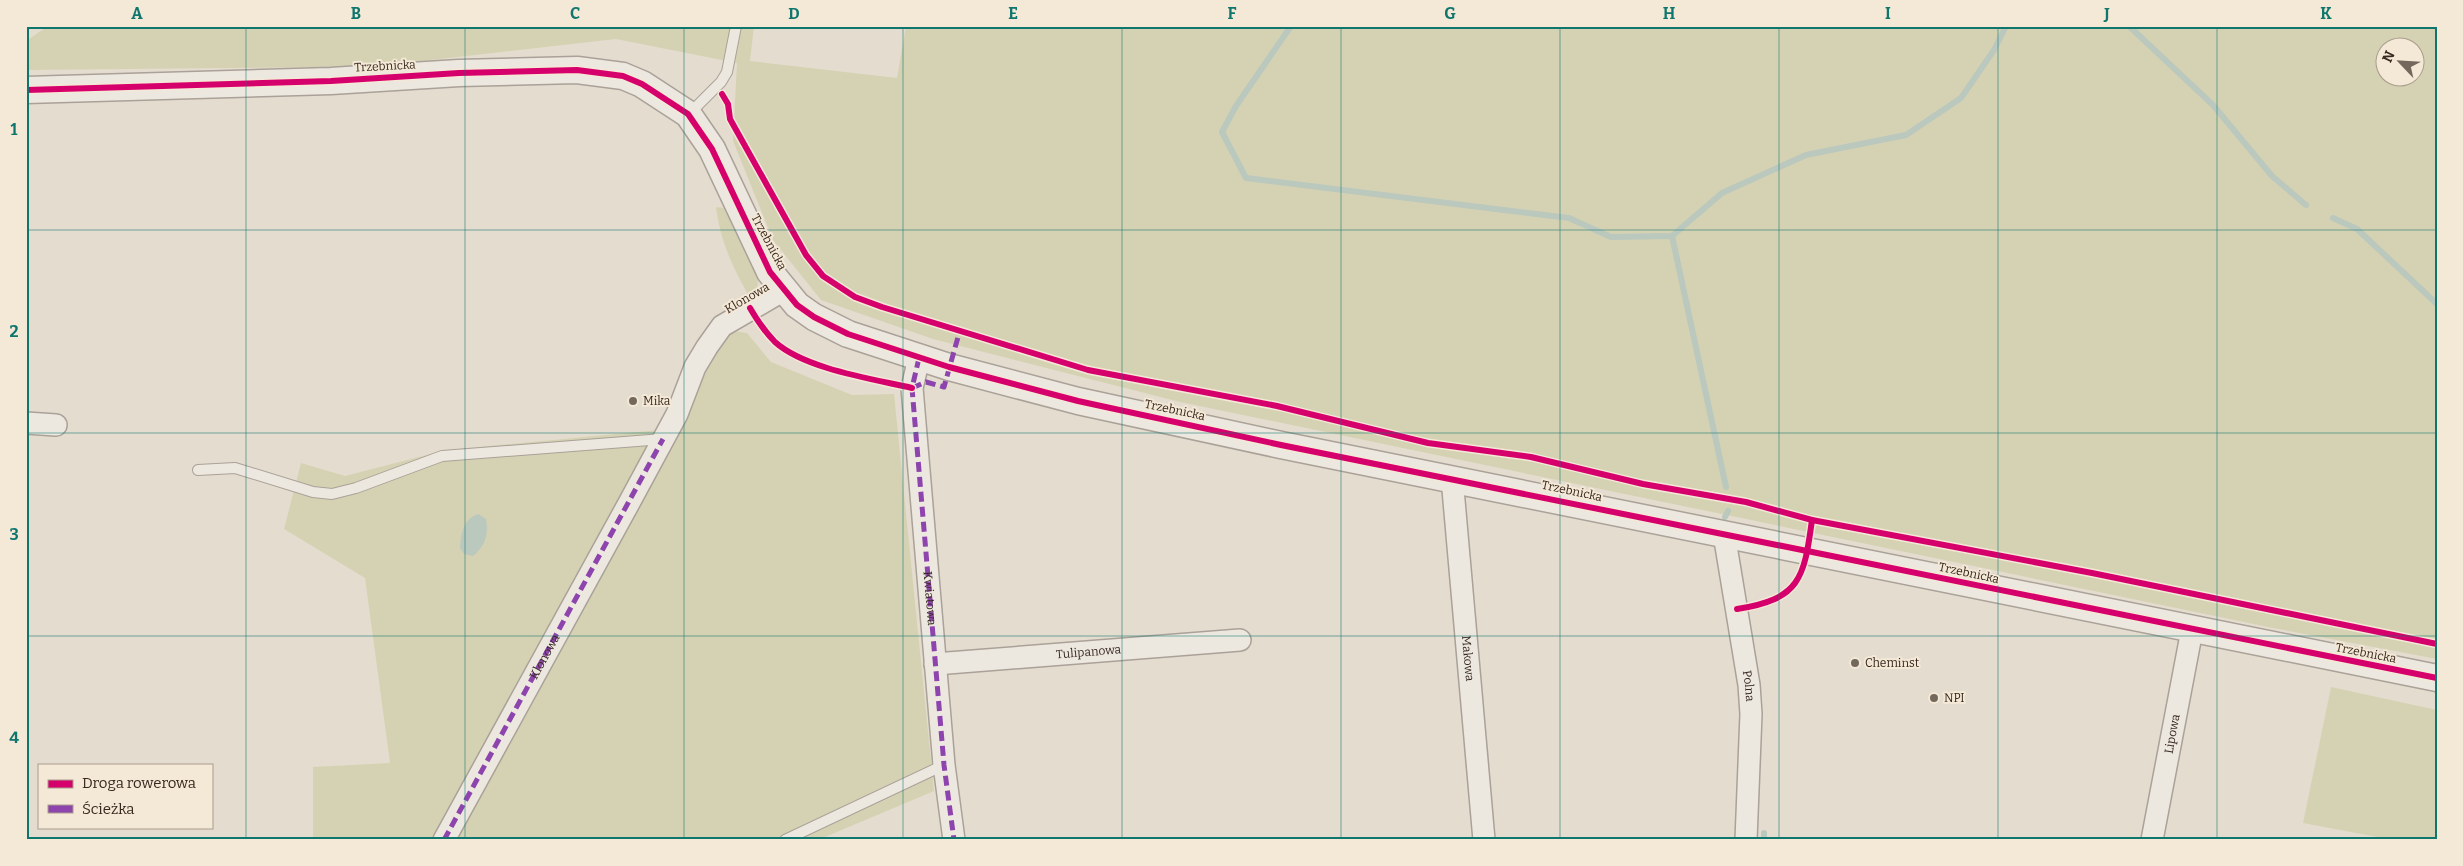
<svg xmlns="http://www.w3.org/2000/svg" width="2463" height="866" font-family="Bitter,serif">
<style>
.green{fill:#d5d2b3;fill-rule:evenodd}
.water{fill:#bac8be}
.lines{fill:none;stroke-linecap:round;stroke-linejoin:round}
.stream{stroke:#bac8be;stroke-width:6}
.service-casing{stroke:#aaa198;stroke-width:12}
.minor-casing{stroke:#aaa198;stroke-width:24}
.tertiary-casing{stroke:#aaa198;stroke-width:29}
.service{stroke:#ece8e0;stroke-width:10}
.minor{stroke:#ece8e0;stroke-width:21}
.tertiary{stroke:#ece8e0;stroke-width:26}
.quiet{stroke:#8e44ad;stroke-width:5;stroke-dasharray:10 5;stroke-linecap:butt}
.cycleway-casing{stroke:#f4e8d6;stroke-width:9}
.cycleway{stroke:#d6006c;stroke-width:6}
.grid{fill:none;stroke:#0f766e;stroke-width:1;stroke-opacity:0.55}
.poi-dot{fill:#74685d;stroke:#f4e8d6;stroke-width:2}
.labels{text-anchor:middle;stroke-width:4;stroke-linejoin:round;paint-order:stroke}
.street-label{font-size:12px;fill:#382920;stroke:#f4e8d6}
.poi-label{font-size:12px;fill:#382920;stroke:#f4e8d6;text-anchor:start}
.neatline{fill:none;stroke:#0f766e;stroke-width:2}
.grid-label{font-size:16px;text-anchor:middle;font-weight:bold;fill:#0f766e}
</style>
<rect width="100%" height="100%" fill="#e4dccf"/>
<g class="green">
<path d="M48 26H754L750 61 897 78 906 26H2437V659L2268 627 1180 402 933 339 821 300 773 240 733 141 737 63 616 39 343 70V67L26 70V41ZM2386 48H2416V78H2386Z"/>
<path d="M716 207 724 208 758 280 757 289 750 298C733 268 720 241 716 207Z"/>
<polygon points="733,331 747,333 771,362 852,395 894,394 934,791 818,840 313,840 313,767 390,763 365,578 284,529 301,463 345,476 446,450 680,428 713,356 728,332"/>
<polygon points="2331,687 2437,710 2437,840 2393,840 2303,823"/>
</g>
<path class="water" d="M478 514 486 519C489 535 485 546 473 556L464 554 460 548C461 534 463 519 478 514Z"/>
<g class="lines">
<g class="stream">
<polyline points="1291,26 1236,106 1222,132 1246,178 1569,218 1611,237 1672,236 1722,193 1806,155 1906,135 1961,98 1994,50 2006,26"/>
<polyline points="2129,26 2213,105 2272,176 2306,205"/>
<polyline points="2333,218 2357,229 2437,304"/>
<polyline points="1672,236 1726,487"/>
<polyline points="1725,517 1728,511"/>
<polyline points="1764,833 1764,840"/>
</g>
<defs>
<g id="service">
<polyline points="689,114 721,82 727,72 736,26"/>
<polyline points="198,470 235,468 313,492 332,494 356,488 442,456 663,439"/>
<polyline points="785,840 944,765"/>
</g>
<g id="minor">
<polyline points="919,358 912,388 944,765 954,840"/>
<polyline points="26,423 56,425"/>
<path id="s1" d="M1452 478 1484 840"/>
<path id="s2" d="M1724 534 1749 685 1751 714 1746 840"/>
<path id="s3" d="M935 664 1240 640"/>
<path id="s4" d="M444 840 629 503 677 414 695 367 707 347 722 326 784 290"/>
<path id="s5" d="M2152 840 2192 630"/>
</g>
<polyline id="tertiary" points="26,90 331,81 459,73 577,70 623,76 642,84 688,114 712,149 770,272 797,305 814,317 848,334 949,367 1078,401 1281,445 2437,678"/>
</defs>
<use href="#service" class="service-casing"/>
<use href="#minor" class="minor-casing"/>
<use href="#tertiary" class="tertiary-casing"/>
<use href="#service" class="service"/>
<use href="#minor" class="minor"/>
<use href="#tertiary" class="tertiary"/>
<g class="quiet">
<path id="s6" d="M919 358 912 388 944 765 954 840"/>
<polyline points="912,388 926,382 944,387 960,330"/>
<polyline points="444,840 663,439"/>
</g>
<defs>
<g id="cycleway">
<polyline points="26,90 331,81 459,73 577,70 623,76 642,84 688,114 712,149 770,272 797,305 814,317 848,334 949,367 1078,401 1281,445 2437,678"/>
<polyline points="722,94 728,104 730,119 806,255 823,276 855,297 882,307 1088,370 1277,406 1428,443 1531,457 1643,484 1746,502 1812,520 2092,573 2437,644"/>
<path d="M750 308C757 320 765 332 775 342 805 369 873 379 912 388"/>
<path d="M1737 609C1800 599 1804 579 1812 520"/>
</g>
</defs>
<use href="#cycleway" class="cycleway-casing"/>
<use href="#cycleway" class="cycleway"/>
</g>
<path class="grid" d="M246 26V840M465 26V840M684 26V840M903 26V840M1122 26V840M1341 26V840M1560 26V840M1779 26V840M1998 26V840M2217 26V840M26 230H2437M26 433H2437M26 636H2437"/>
<g class="poi-dot">
<circle cx="633" cy="401" r="5"/>
<circle cx="1855" cy="663" r="5"/>
<circle cx="1934" cy="698" r="5"/>
</g>
<g class="labels">
<g class="street-label">
<text transform="translate(385 66) rotate(-3)" y="4">Trzebnicka</text>
<text transform="translate(769 242) rotate(62)" y="4">Trzebnicka</text>
<text transform="translate(747 298) rotate(-30)" y="4">Klonowa</text>
<text transform="translate(1175 410) rotate(12)" y="4">Trzebnicka</text>
<text transform="translate(1572 491) rotate(12)" y="4">Trzebnicka</text>
<text transform="translate(1969 573) rotate(12)" y="4">Trzebnicka</text>
<text dy="4" stroke="none"><textPath href="#s6" startOffset="242">Kwiatowa</textPath></text>
<text dy="4" stroke="none"><textPath href="#s3" startOffset="154">Tulipanowa</textPath></text>
<text transform="translate(2366 653) rotate(11)" y="4">Trzebnicka</text>
<text dy="4" stroke="none"><textPath href="#s4" startOffset="209">Klonowa</textPath></text>
<text dy="4" stroke="none"><textPath href="#s1" startOffset="181">Makowa</textPath></text>
<text dy="4" stroke="none"><textPath href="#s2" startOffset="154">Polna</textPath></text>
<text dy="4" stroke="none"><textPath href="#s5" startOffset="108">Lipowa</textPath></text>
</g>
<g class="poi-label">
<text x="643" y="405">Mika</text>
<text x="1865" y="667">Cheminst</text>
<text x="1944" y="702">NPI</text>
</g>
</g>
<rect width="2463" height="866" fill="none" stroke="#f4e8d6" stroke-width="55"/>
<rect x="38" y="764" width="175" height="65" fill="#f4e8d6" stroke="#a99c8d"/>
<rect x="48" y="780" width="25" height="8" fill="#d6006c" stroke="#a99c8d"/>
<text x="82" y="788" font-size="15" fill="#382920">Droga rowerowa</text>
<rect x="48" y="805" width="25" height="8" fill="#8e44ad" stroke="#a99c8d"/>
<text x="82" y="814" font-size="15" fill="#382920">Ścieżka</text>
<g transform="translate(2400 62) rotate(295)"><circle r="24" fill="#f4e8d6" stroke="#a99c8d"/>
<path d="M0-4L9 19L0 12L-9 19Z" fill="#74685d"/>
<text y="-8" font-size="14" font-weight="bold" text-anchor="middle" fill="#382920">N</text>
</g>
<rect x="28" y="28" width="2408" height="810" class="neatline"/>
<g class="grid-label">
<text x="137" y="19">A</text>
<text x="356" y="19">B</text>
<text x="575" y="19">C</text>
<text x="794" y="19">D</text>
<text x="1013" y="19">E</text>
<text x="1232" y="19">F</text>
<text x="1450" y="19">G</text>
<text x="1669" y="19">H</text>
<text x="1888" y="19">I</text>
<text x="2107" y="19">J</text>
<text x="2326" y="19">K</text>
<text x="14" y="135">1</text>
<text x="14" y="337">2</text>
<text x="14" y="540">3</text>
<text x="14" y="743">4</text>
</g>
</svg>
